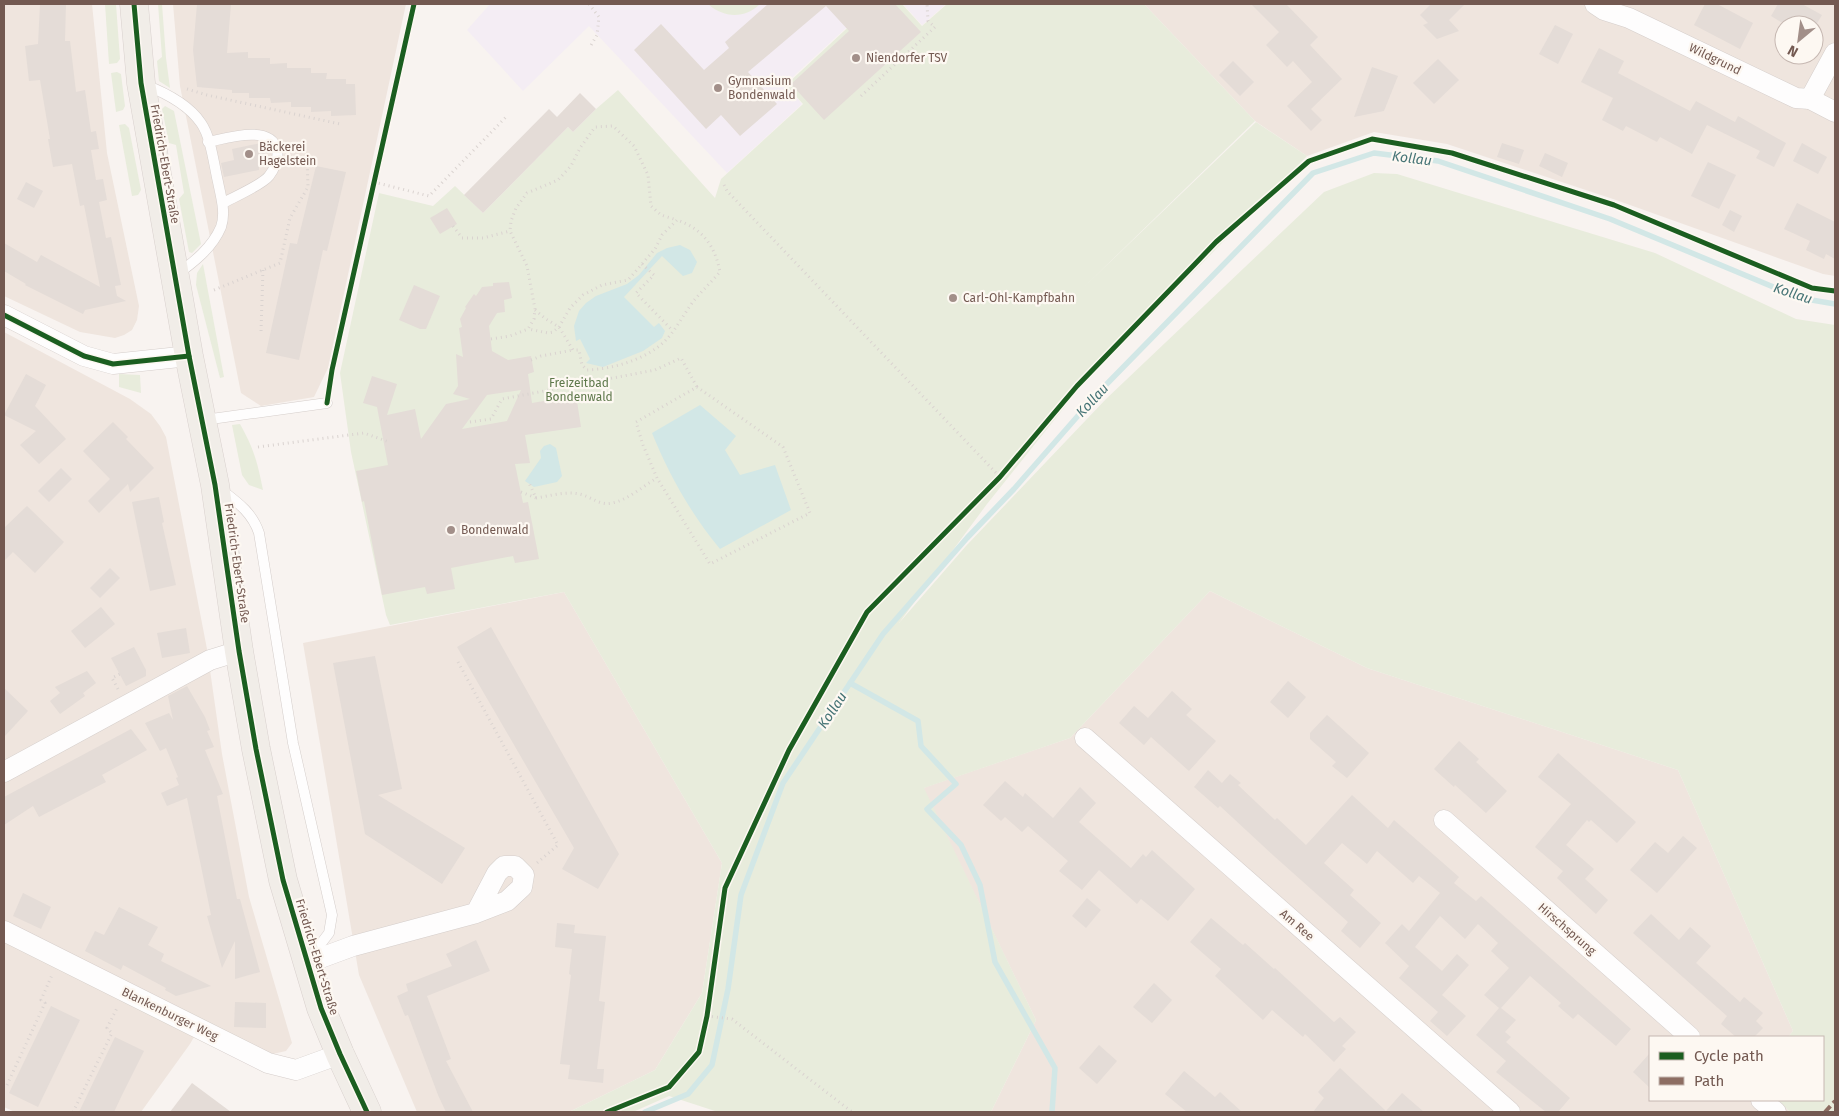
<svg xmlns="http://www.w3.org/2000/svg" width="1839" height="1116" font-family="'Fira Sans',sans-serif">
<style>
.residential{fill:#efe5de;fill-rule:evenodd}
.education{fill:#f4edf4}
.green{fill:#e8ecdc}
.water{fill:#d2e7e6}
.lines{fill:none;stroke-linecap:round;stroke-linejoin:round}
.stream{stroke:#d2e7e6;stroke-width:5.5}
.building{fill:#e4dcd7;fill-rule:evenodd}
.service-casing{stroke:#d5cecb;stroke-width:11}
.minor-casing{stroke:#d5cecb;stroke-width:21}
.primary-casing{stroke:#d8d0cd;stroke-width:29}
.path{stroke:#dad3d0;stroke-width:3;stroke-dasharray:1 4;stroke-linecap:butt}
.service{stroke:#fefdfd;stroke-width:10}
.minor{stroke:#fefdfd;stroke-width:20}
.primary{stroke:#f1ede8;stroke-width:28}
.quiet{stroke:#8d6e63;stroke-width:4;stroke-dasharray:8 4;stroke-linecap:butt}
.cycleway-casing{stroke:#fdf8f2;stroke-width:8}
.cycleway{stroke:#1b5e20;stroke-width:5}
.poi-dot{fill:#a28f89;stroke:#fdf8f2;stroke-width:2}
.labels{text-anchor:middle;stroke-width:4.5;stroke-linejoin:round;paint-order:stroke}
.poi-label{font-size:12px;fill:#735951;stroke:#fdf8f2;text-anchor:start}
.street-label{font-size:12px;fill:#735951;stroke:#fdf8f2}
.park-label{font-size:12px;fill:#5e784b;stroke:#fdf8f2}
.water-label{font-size:14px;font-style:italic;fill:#467476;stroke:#fdf8f2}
</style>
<rect width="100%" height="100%" fill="#f8f3f0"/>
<g class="residential">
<polygon points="4,4 92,4 107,153 139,306 137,320 132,330 124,335 115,338 80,332 4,296"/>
<polygon points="173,4 406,4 328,368 314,397 261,406 241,393 180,86"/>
<path d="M1144 4H1835V276L1823 274 1616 200 1447 144 1374 132 1307 156 1255 121ZM1784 25H1814V55H1784Z"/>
<polygon points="4,332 130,399 151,414 160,426 166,437 207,649 222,754 249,897 292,1043 286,1051 268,1055 203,1021 190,1044 141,1112 15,1112 4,1107"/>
<polygon points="1210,591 1367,668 1678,770 1793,1031 1788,1037 1650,1037 1650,1100 1778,1100 1790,1112 991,1112 1036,1020 923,788 1070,738"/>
<polygon points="564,592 722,863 702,993 655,1070 569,1112 417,1112 359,975 303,643"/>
</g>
<g class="education">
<polygon points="490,4 872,4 785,84 802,104 727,173 589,26 523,91 467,30"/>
<polygon points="903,4 946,4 922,25"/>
</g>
<g class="green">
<polygon points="105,4 116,4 120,59 117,63 109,64"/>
<polygon points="158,4 162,4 166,58 170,88 159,81 157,61 162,57"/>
<path d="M708 4H760C745 19 723 18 708 4Z"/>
<polygon points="873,4 902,4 922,26 947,4 1144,4 1255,121 1084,287 1256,122 1307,156 1079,389 987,504 899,623 966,546 1106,399 1324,192 1374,173 1397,174 1655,253 1796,319 1835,325 1835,1110 1834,1112 1790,1112 1778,1100 1823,1100 1823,1037 1788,1037 1793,1031 1678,770 1367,668 1210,591 1070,738 924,788 1036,1020 991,1112 718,1112 669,1096 633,1112 569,1112 655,1070 702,993 722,863 564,592 390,625 386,615 351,452 340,373 379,193 433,206 455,186 483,213 568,127 573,132 596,109 618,90 715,198 721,179 803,104 786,85"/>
<polygon points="117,72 121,74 125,106 123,110 116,112 111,73"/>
<polygon points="165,106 174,111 201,244 192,253 189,252 179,199 184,193 176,145 169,143 162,109"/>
<polygon points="125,124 129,128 141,190 138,195 132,196 119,125"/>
<polygon points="203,264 224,377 220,378 196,285 197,273"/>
<polygon points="119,374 140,375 141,393 119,387"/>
<path d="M240 424C254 449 257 461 263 490L249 485 242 475 232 425Z"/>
</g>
<g class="water">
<polygon points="680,245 690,250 697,262 692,273 683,276 662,256 624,297 654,327 659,323 665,331 662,338 643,351 603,367 586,363 590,359 580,339 576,341 574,326 579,311 586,303 596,296 627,284 639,275 657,253 667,248"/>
<path d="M700 405 736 436 725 450 740 475 775 465 791 510 720 549C691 514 669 475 652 433Z"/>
<polygon points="550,444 556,448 562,476 557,482 534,487 525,481 541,458 540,451 544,446"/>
</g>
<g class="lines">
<g class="stream">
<polyline points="850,683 918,721 921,746 956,784 927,809 961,845 980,885 995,962 1055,1068 1052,1112"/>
<polyline points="645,1112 688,1094 712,1065 728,989 741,895 783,783 883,634 967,538 1014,489 1097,394 1313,173 1374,153 1438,161 1610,219 1800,298 1835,304"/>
</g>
</g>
<g class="building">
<polygon points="40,4 66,4 65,41 70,41 76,92 85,90 91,132 96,131 99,149 91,150 96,180 103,179 107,200 99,202 106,238 111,237 121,285 115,286 117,296 126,301 85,310 83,314 25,285 26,284 4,271 4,243 37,262 41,255 100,287 84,205 80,206 72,164 53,167 48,139 50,139 40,80 29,81 25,46 38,44"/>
<polygon points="197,4 231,4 227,53 248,52 248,58 270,58 270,64 287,63 287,68 311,68 311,73 327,73 326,79 346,79 346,84 355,84 356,115 331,116 331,111 311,112 311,107 291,107 291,102 271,103 270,98 249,98 249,93 232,93 232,90 197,87 193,50"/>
<polygon points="768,4 895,4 921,32 824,120 791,84 849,31 826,6 748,72 777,104 740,136 721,115 706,129 634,50 661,24 704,70 729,48 725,42"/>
<polygon points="1251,4 1286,4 1318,37 1310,45 1342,79 1311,109 1322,120 1311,131 1287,106 1312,82 1293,61 1287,67 1266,45 1279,32"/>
<polygon points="1431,4 1465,4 1449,20 1459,31 1437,39 1423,25 1428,23 1420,15"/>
<polygon points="1705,4 1717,4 1753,23 1740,49 1694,25"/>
<polygon points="1778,4 1802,4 1822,15 1816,25 1786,25 1771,16"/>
<polygon points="1555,25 1573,34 1558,64 1539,54"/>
<polygon points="1599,48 1624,61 1618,73 1690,111 1696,101 1735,122 1738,116 1786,143 1774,167 1756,158 1760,151 1707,125 1692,154 1660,137 1657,142 1626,126 1623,131 1602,120 1613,98 1581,82"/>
<polygon points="1438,59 1459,80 1434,104 1413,83"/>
<polygon points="1233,61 1254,82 1240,96 1219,75"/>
<polygon points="1372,67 1398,76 1384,111 1354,117"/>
<polygon points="580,93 596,109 573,132 568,127 483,213 464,195 549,109 557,117"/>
<polygon points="261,143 263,143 267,166 259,167 259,170 224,177 221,163 234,160 232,149"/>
<polygon points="1502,143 1524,150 1519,164 1497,157"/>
<polygon points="1802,143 1827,157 1818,174 1793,161"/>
<polygon points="1545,153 1568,163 1562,177 1539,166"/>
<polygon points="1708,162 1736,175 1719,209 1691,196"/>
<polygon points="316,166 346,172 327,251 323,250 299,360 266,353 290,243 297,244"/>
<polygon points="26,182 43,191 34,208 17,199"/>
<polygon points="1797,203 1835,222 1835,259 1826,254 1824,259 1806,250 1810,241 1784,229"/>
<polygon points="447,208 457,224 440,234 430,218"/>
<polygon points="1730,210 1742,216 1734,232 1722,225"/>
<path d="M509 282 512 298 504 300 505 312 497 313 489 326 492 351 508 360 531 356 534 372 528 374 532 403 567 397 570 402 577 401 581 427 525 435 530 463 515 464 523 503 528 502 539 559 515 563 513 556 451 568 455 589 427 594 425 587 382 595 364 501 362 502 356 471 388 465 377 407 363 403 372 376 397 384 387 415 415 409 421 439 446 404 470 399 453 394 458 386 456 354 463 357 459 328 462 327 460 319 466 308 465 307 474 294 476 296 482 287 493 286V283ZM521 390 507 421 462 429 487 395Z"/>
<polygon points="414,285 440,296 426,329 420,329 399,320"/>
<polygon points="26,374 46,385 35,406 66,439 39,464 20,445 36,431 4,415"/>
<polygon points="113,422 128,437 126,439 154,468 130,492 128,484 99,513 88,501 110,479 83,451"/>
<polygon points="61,468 72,479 49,502 38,491"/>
<polygon points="159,497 164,522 162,523 176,585 150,591 132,502"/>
<polygon points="27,506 64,542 35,573 13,552 4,561 4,528"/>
<polygon points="110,568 120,578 100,598 90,588"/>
<polygon points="101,607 115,624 85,648 71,631"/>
<polygon points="491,627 619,854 598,889 562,869 574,848 457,647"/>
<polygon points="186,628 190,653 162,658 157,633"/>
<polygon points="134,647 146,670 146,676 126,686 111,658"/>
<polygon points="375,656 402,789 378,795 465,848 442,884 365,834 333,663"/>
<polygon points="87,671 96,683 83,693 85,696 60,714 50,701 60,693 55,687"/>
<polygon points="1288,681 1306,697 1288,718 1270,702"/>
<polygon points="187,686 205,717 210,730 207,731 214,747 205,750 223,794 217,796 237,899 240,899 260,972 235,979 235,941 222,968 207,916 211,915 187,798 167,806 161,793 179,785 176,778 178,777 166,748 160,751 145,723 169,713 173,720 168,696"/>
<polygon points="4,688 28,711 4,737"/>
<polygon points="1172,691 1192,709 1186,715 1216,741 1189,771 1151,737 1144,745 1119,723 1134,706 1148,718"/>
<polygon points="1327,715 1369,753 1347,778 1332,766 1336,762 1310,739 1310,733"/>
<polygon points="131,729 147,750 102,775 106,782 39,817 33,806 4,825 4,797"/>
<polygon points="1459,741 1479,759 1476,762 1507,791 1486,813 1455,785 1454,787 1434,769"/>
<polygon points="1558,753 1636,822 1617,843 1591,820 1589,822 1587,820 1566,845 1594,869 1585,879 1608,900 1596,914 1557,878 1563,871 1535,847 1571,804 1538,777"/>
<polygon points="1208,770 1222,783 1230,774 1241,783 1238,785 1275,820 1277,818 1306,845 1352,795 1388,828 1394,820 1459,877 1454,883 1476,901 1481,896 1631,1029 1616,1046 1578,1014 1573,1019 1558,1006 1561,1003 1530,976 1501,1008 1516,1020 1505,1032 1511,1037 1506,1042 1570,1098 1558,1112 1546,1112 1496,1072 1506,1061 1476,1035 1499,1008 1484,995 1509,968 1491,951 1498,943 1478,924 1465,939 1440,916 1415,947 1442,971 1457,954 1469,965 1442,995 1466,1016 1447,1036 1430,1021 1438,1012 1399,978 1409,966 1385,943 1402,924 1409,931 1440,893 1419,876 1413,883 1377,851 1367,864 1342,843 1324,863 1354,890 1350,895 1381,923 1360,948 1341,931 1348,922 1274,856 1220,806 1218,808 1194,787"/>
<polygon points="1005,781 1023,797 1025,793 1053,818 1080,787 1096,803 1079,822 1131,868 1143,854 1146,857 1152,850 1195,889 1168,921 1141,899 1137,904 1099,870 1082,890 1059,871 1068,861 1028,826 1022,832 1005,817 1001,821 983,805"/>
<polygon points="1683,836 1697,848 1657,893 1630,870 1655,842 1668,853"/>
<polygon points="23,893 51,907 41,929 13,916"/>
<polygon points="1087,898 1101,910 1086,928 1072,916"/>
<polygon points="119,907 158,927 148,945 164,954 161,961 211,986 176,996 165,990 166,988 123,965 121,970 85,951 95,931 104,935"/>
<polygon points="1651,914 1679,940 1690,927 1711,946 1696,963 1740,1002 1744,997 1763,1013 1756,1021 1763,1028 1754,1037 1736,1037 1721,1024 1727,1016 1633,933"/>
<polygon points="1211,918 1243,945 1245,943 1274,969 1275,968 1334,1022 1340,1017 1356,1032 1342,1046 1346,1049 1334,1062 1305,1034 1303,1037 1272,1010 1263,1020 1215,976 1221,969 1190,942"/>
<polygon points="557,923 575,925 574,933 606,936 599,1001 605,1002 597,1069 604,1069 603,1083 568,1079 570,1065 560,1064 571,975 569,974 572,949 555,947"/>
<polygon points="476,940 490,971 427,996 451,1059 446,1061 473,1112 446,1112 438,1095 408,1015 405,1016 397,996 408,991 406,984 452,966 446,954"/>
<polygon points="1154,983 1172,1000 1152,1023 1133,1007"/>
<polygon points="235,1002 266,1003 266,1028 234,1027"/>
<polygon points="51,1006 80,1020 38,1107 9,1093"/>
<polygon points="115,1037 144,1051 122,1095 114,1112 79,1112"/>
<polygon points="1099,1045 1117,1061 1097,1084 1079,1068"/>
<polygon points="1650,1053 1650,1088 1633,1072"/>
<polygon points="1340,1068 1386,1111 1402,1093 1424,1112 1313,1112 1324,1098 1318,1092"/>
<polygon points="1184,1071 1215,1097 1220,1092 1242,1112 1187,1112 1165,1094"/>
<polygon points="192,1083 231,1112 170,1112"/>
</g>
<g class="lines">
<defs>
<g id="service">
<path d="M145 85C166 93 188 104 201 123 211 137 214 165 218 182 221 197 226 213 221 227 212 248 194 262 176 275"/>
<path d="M208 142C227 138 271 124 277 150 279 158 274 170 269 176 262 185 234 197 223 203"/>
<polyline points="204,420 327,403"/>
<path d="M220 489C237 502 252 512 259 533L293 743 332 915 329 933 310 958"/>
</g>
<g id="minor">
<polyline points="1595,4 1604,10 1629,18 1796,98 1810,99 1835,112"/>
<polyline points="1810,99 1835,53"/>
<polyline points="4,315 84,356 113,364 189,356"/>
<polyline points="1085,738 1510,1112"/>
<polyline points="4,772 210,660 239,651"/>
<polyline points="1444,820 1690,1037"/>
<polyline points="4,931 268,1063 296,1070 340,1054"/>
<polyline points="307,963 353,946 476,913 507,901 522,887 524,875 515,866 504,866 497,873 476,913"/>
<polyline points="1761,1100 1776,1112"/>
</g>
<polyline id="primary" points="134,4 141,83 189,356 215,485 239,651 256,749 283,880 321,1008 340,1054 367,1112"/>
</defs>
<use href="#service" class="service-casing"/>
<use href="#minor" class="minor-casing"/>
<use href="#primary" class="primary-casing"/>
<g class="path">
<polyline points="589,4 599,17 597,35 590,47"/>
<polyline points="187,89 207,95 340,124"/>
<polyline points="861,96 935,27 928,21 927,4"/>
<polyline points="374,182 429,196 507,116"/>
<polyline points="724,185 727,191 1000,477"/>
<polyline points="453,226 462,238 483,238 510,231"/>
<polyline points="642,264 654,275 636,293 673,331"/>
<polyline points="214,290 280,263 290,218 308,187 307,156"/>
<path d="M535 310 546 319 559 327 573 350H579L582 365 587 370C613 369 645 360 665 341 677 329 685 311 696 298 704 289 712 281 720 272 715 246 703 229 677 220"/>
<polyline points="261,331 263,269"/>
<polyline points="491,339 510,336 528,329 534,319 535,309 527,266 510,231 511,221 516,208 527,193 558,180 571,166 580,148 595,127 613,126 634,146 648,175 651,206 661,215 677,220 662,235 655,249 628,280 602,285 583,295 570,308 559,327 553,332 548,333 528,329"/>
<polyline points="531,360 541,356 573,350"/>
<polyline points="329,391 332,370 414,4"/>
<polyline points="470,422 491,419 502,399 655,370 681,358 697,387"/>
<polyline points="258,447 364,433 389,442"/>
<polyline points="521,492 536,498 529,483"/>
<path d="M536 498C550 496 565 491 579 494 591 496 599 506 612 503 628 500 643 486 657 478L643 445 636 422 697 387 783 447 810 513 710 564 657 478"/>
<polyline points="458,662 558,845 537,863"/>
<polyline points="118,689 112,678 120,674"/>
<polyline points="707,1016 732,1019 852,1112"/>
<polyline points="7,1085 45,1003 41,1000 52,975"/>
<polyline points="73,1112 112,1033 107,1028 117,1008"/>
</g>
<use href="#service" class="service"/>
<use href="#minor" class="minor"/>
<use href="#primary" class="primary"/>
<polyline class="quiet" points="1825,1112 1835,1101"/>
<defs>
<g id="cycleway">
<polyline points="134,4 141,83 189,356 215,485 239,651 256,749 283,880 321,1008 340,1054 367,1112"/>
<polyline points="4,315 84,356 113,364 189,356"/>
<polyline points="327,403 332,370 414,4"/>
<polyline points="607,1112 669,1087 699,1052 707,1016 725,888 789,750 867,612 1000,477 1077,386 1194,265 1216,242 1309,161 1372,139 1452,153 1614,205 1812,288 1835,291"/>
</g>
</defs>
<use href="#cycleway" class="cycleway-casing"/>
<use href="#cycleway" class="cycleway"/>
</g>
<g class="poi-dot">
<circle cx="856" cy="58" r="5"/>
<circle cx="718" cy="88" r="5"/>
<circle cx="249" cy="154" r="5"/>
<circle cx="953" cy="298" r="5"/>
<circle cx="451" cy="530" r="5"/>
</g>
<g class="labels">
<g class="poi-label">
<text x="866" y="62">Niendorfer TSV</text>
<text x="728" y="85">Gymnasium<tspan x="728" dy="14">Bondenwald</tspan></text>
<text x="259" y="151">Bäckerei<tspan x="259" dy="14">Hagelstein</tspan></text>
<text x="963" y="302">Carl-Ohl-Kampfbahn</text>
<text x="461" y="534">Bondenwald</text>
</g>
<g class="street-label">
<text transform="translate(1715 59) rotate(26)" y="4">Wildgrund</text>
<text transform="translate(165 164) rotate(80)" y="4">Friedrich-Ebert-Straße</text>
<text transform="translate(237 563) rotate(82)" y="4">Friedrich-Ebert-Straße</text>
<text transform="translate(1297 925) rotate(41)" y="4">Am Ree</text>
<text transform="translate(1567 929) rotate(41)" y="4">Hirschsprung</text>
<text transform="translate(317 957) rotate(73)" y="4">Friedrich-Ebert-Straße</text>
<text transform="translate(170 1014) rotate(26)" y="4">Blankenburger Weg</text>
</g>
<g class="park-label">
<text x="579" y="387">Freizeitbad<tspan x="579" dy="14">Bondenwald</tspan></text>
</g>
<g class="water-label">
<text transform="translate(1412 158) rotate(7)" y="5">Kollau</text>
<text transform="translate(1793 293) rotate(18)" y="5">Kollau</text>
<text transform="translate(1092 400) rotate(-47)" y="5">Kollau</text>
<text transform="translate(832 710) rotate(-56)" y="5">Kollau</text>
</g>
</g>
<rect width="1839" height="1116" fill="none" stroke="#735951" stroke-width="10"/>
<rect x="1649" y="1036" width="175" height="65" fill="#fdf8f2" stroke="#c6b8b2"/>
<rect x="1659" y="1052" width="25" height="8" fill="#1b5e20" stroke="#c6b8b2"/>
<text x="1694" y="1061" font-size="15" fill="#735951">Cycle path</text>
<rect x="1659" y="1077" width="25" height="8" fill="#8d6e63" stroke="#c6b8b2"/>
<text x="1694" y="1086" font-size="15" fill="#735951">Path</text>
<g transform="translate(1799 40) rotate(209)"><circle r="24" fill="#fdf8f2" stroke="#c6b8b2"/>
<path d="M0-4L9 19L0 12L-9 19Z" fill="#a28f89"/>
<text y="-8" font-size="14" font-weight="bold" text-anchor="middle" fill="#735951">N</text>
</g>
</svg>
